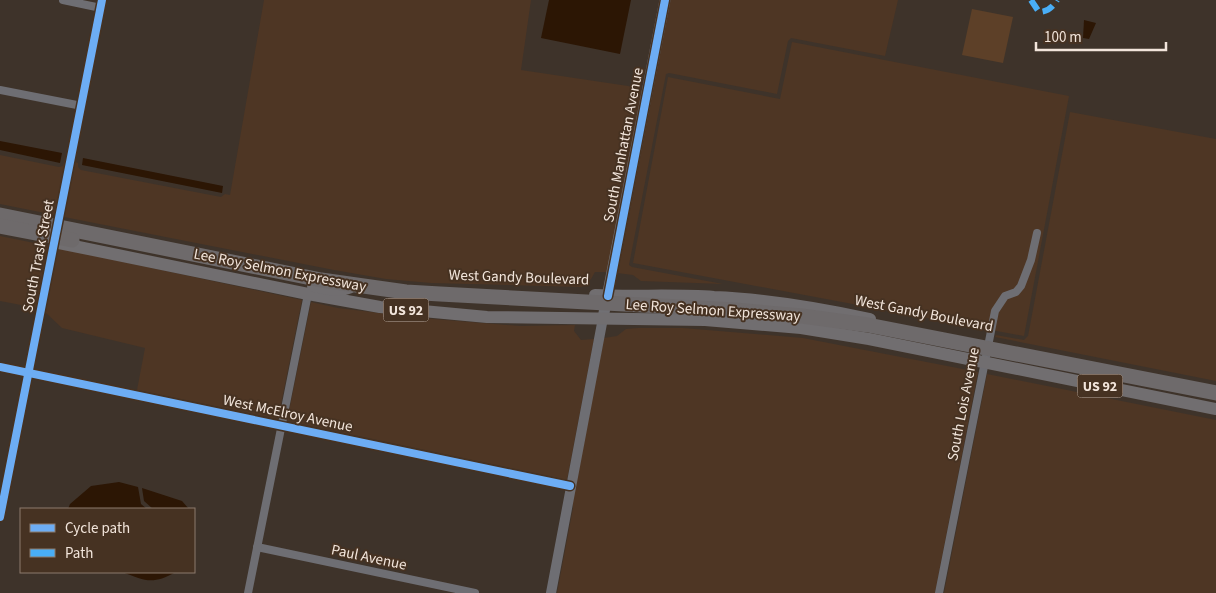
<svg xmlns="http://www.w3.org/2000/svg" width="1216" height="593" font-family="'Source Sans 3',sans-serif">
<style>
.built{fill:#4e3624}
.green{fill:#5d4028}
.water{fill:#2c1604}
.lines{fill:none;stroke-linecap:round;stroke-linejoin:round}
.minor{stroke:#6e6e73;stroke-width:8}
.tertiary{stroke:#6e6e73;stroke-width:10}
.secondary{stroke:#717074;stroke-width:11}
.primary{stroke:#716e70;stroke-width:12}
.motorway-bridge{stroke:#6e6a6b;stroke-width:15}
.quiet{stroke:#49aef6;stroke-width:6;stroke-dasharray:12 6;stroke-linecap:butt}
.cycleway-casing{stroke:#463222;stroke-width:11}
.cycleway{stroke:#6dadf4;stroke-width:8}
.labels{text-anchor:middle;stroke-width:4;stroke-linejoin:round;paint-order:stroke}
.shield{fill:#463222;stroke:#beafa4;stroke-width:1}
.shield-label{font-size:14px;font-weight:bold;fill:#f2e5db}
.street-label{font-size:15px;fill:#f2e5db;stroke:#463222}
</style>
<rect width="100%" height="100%" fill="#3e332a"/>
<g class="built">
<polygon points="264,0 531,0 521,70 628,86 643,91 608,272 595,272 591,279 582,287 431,283 386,279 334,270 64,217 75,162 78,163 78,167 81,170 221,197 225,194 230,195"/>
<polygon points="669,0 898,0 885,56 791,38 788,41 777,94 669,73 666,74 629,265 632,267 723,284 641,281 633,275 617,273"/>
<polygon points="792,42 1069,96 1024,336 633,263 668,77 780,99"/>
<polygon points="1070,112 1216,139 1216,381 995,337 996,335 1024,340 1028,336"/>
<polygon points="0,155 59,167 63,166 65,160 66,160 55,215 0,204"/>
<polygon points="0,236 49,246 37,308 0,301"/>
<polygon points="58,248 302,300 278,419 137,390 145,348 62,328 45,312"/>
<polygon points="311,302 338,308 421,318 520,326 575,325 574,331 581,340 594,339 567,480 287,421"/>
<polygon points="638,328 683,328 803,338 978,372 935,593 557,593 573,508 572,498 604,338 617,336 626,329"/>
<polygon points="987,374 1216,420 1216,593 944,593"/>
</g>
<polygon class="green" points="972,9 1013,17 1003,63 962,55"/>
<g class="water">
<polygon points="549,0 631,0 620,54 541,38"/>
<polygon points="1084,20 1096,23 1089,39 1083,38"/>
<polygon points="0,141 62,153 60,163 0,150"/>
<polygon points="83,158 223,186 222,193 82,165"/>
<polygon points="119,482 138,487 141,504 147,509 68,509 70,504 91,486"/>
<polygon points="142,488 182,501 189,509 153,509 144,501"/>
<path d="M122 572H176C152 585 146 581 122 572Z"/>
</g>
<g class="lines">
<g class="minor">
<polyline points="63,0 101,8"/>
<polyline points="0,90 82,106"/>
<polyline points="0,367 570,486"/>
<polyline points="0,517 102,0"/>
<polyline points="257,547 475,593"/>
<polyline points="248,593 308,294"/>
<polyline points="939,593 995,311 1005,296 1016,292 1021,286 1031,260 1037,233"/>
</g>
<polyline class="tertiary" points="551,593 603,318"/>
<polyline class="secondary" points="603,318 665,0"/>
<g class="primary">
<polyline points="59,243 308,294 380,307 487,317 705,320 801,328 869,339 1216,409"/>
<path d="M313 286C327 288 341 294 354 285"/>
<path d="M595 295C634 297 674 294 714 297 767 299 819 308 870 319"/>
</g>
<g class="motorway-bridge">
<polyline points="0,215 321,280 406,292 440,294 735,310 802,316 868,325 1216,393"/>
<polyline points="0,226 72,240"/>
</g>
<path class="quiet" d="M1031 0 1039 12C1047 12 1053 7 1057 0"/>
<defs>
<g id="cycleway">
<polyline points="608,296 665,0"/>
<polyline points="0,367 570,486"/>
<polyline points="0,517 102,0"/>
</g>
</defs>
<use href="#cycleway" class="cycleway-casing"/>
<use href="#cycleway" class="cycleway"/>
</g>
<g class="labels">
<g class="shield">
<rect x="383.5" y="298.5" width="45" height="23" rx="4"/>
<rect x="1077.5" y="374.5" width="45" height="23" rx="4"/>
</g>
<g class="shield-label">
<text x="406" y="315">US 92</text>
<text x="1100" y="391">US 92</text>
</g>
<g class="street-label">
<text transform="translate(623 145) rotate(-79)" y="5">South Manhattan Avenue</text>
<text transform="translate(38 256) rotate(-79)" y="5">South Trask Street</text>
<text transform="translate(280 270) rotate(11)" y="5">Lee Roy Selmon Expressway</text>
<text transform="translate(519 277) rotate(2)" y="5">West Gandy Boulevard</text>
<text transform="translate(713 310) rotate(4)" y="5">Lee Roy Selmon Expressway</text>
<text transform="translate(924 313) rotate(11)" y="5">West Gandy Boulevard</text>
<text transform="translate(963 404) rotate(-79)" y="5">South Lois Avenue</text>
<text transform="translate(288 413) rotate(12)" y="5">West McElroy Avenue</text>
<text transform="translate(369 557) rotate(12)" y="5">Paul Avenue</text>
</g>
</g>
<rect x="20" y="508" width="175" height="65" fill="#463222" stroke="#8b7a6c"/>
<rect x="30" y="524" width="25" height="8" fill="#6dadf4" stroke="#8b7a6c"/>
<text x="65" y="533" font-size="15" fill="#f2e5db">Cycle path</text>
<rect x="30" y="549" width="25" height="8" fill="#49aef6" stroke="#8b7a6c"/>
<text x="65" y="558" font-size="15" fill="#f2e5db">Path</text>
<path d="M1036 42v8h130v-8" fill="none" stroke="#f2e5db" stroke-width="2.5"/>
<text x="1044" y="42" font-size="15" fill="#f2e5db" stroke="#463222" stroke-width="4" paint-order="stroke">100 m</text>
</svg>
